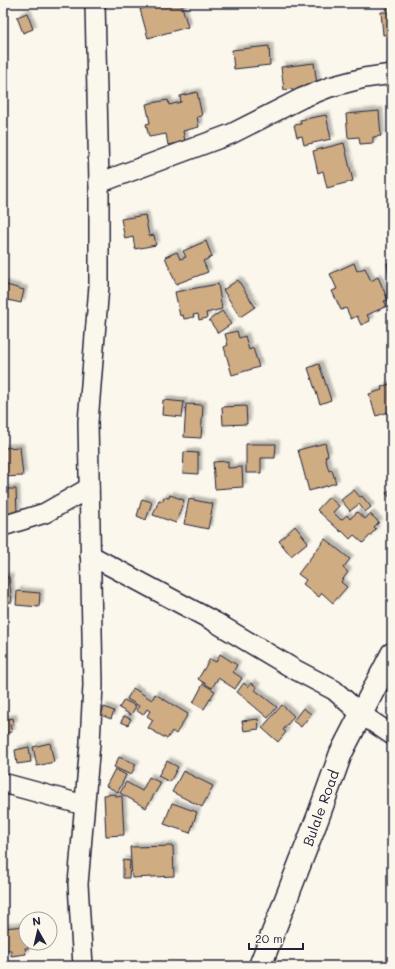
<svg xmlns="http://www.w3.org/2000/svg" width="395" height="969" font-family="Mali,sans-serif">
<style>
.building{fill:#cfac82;stroke:#22223b;filter:url(#shadow)}
.lines{fill:none;stroke-linecap:round;stroke-linejoin:round}
.street-casing{stroke:#22223b;stroke-width:22}
.secondary-casing{stroke:#22223b;stroke-width:25}
.street{stroke:#fbf7ec;stroke-width:19}
.secondary{stroke:#fbf7ec;stroke-width:22}
.labels{text-anchor:middle;stroke-width:4;stroke-linejoin:round;paint-order:stroke}
.street-label{font-size:14px;fill:#22223b;stroke:#fbf7ec}
</style>
<defs>
<filter id="shadow"><feDropShadow dx="3.5" dy="-3.5" stdDeviation="1" flood-color="#0004"/></filter>
</defs>
<rect width="100%" height="100%" fill="#fbf7ec"/>
<filter id="ink" filterUnits="userSpaceOnUse"><feTurbulence type="fractalNoise" baseFrequency=".025" numOctaves="2"/><feDisplacementMap in="SourceGraphic" scale="8" xChannelSelector="R" yChannelSelector="G"/><feConvolveMatrix kernelMatrix="1 2 1 2 8 2 1 2 1" color-interpolation-filters="sRGB"/></filter>
<g filter="url(#ink)">
<g class="building">
<polygon points="162,3 181,3 188,27 148,38 140,9"/>
<polygon points="387,3 392,3 392,34 383,35 381,12 388,12"/>
<polygon points="27,13 33,29 23,33 17,17"/>
<polygon points="269,46 270,65 234,69 232,50"/>
<polygon points="314,63 317,85 293,94 292,89 284,90 281,67"/>
<polygon points="197,92 202,116 197,117 199,127 183,131 185,141 168,145 166,134 149,137 146,124 150,123 146,104 168,100 169,105 181,102 180,96"/>
<polygon points="379,111 381,136 373,137 373,143 360,144 359,137 348,138 346,114"/>
<polygon points="326,115 331,139 304,145 302,136 297,137 294,125 301,124 300,120"/>
<polygon points="344,143 353,181 327,188 323,171 318,173 313,151"/>
<polygon points="145,215 149,236 154,235 156,245 135,249 133,237 125,239 121,219"/>
<polygon points="206,241 212,257 203,261 208,272 176,284 165,257 177,252 180,259 186,257 183,251"/>
<polygon points="354,263 357,271 365,268 371,281 378,277 388,300 384,301 387,306 367,315 370,321 361,325 357,316 351,319 346,308 341,310 332,291 337,289 330,274"/>
<polygon points="387,263 392,263 392,293 391,293"/>
<polygon points="238,280 255,307 240,317 223,290"/>
<polygon points="3,284 24,290 21,303 3,299"/>
<polygon points="218,284 222,309 206,313 207,318 199,320 198,314 193,315 194,317 184,319 183,315 180,316 175,292"/>
<polygon points="222,311 231,324 218,333 209,320"/>
<polygon points="237,331 239,338 245,336 249,350 253,348 259,367 232,375 224,347 228,345 225,334"/>
<polygon points="319,364 331,400 320,404 308,368"/>
<polygon points="392,383 392,411 376,416 369,394 382,390 381,387"/>
<polygon points="163,400 184,402 182,417 162,415"/>
<polygon points="186,404 203,405 201,438 184,437"/>
<polygon points="246,406 247,424 223,425 222,407"/>
<polygon points="325,443 328,455 325,457 329,471 332,470 336,483 309,491 298,450"/>
<polygon points="246,444 276,444 275,458 261,458 261,473 246,473"/>
<polygon points="20,447 23,476 3,477 3,448"/>
<polygon points="184,452 198,453 198,474 183,473"/>
<polygon points="228,461 228,468 242,467 243,487 215,489 213,462"/>
<polygon points="392,488 392,500 386,493"/>
<polygon points="3,489 16,489 17,513 3,514"/>
<polygon points="354,490 360,497 362,496 371,507 365,512 359,504 350,511 341,500"/>
<polygon points="170,495 184,500 176,523 153,515 159,500 163,501 164,497 169,498"/>
<polygon points="329,497 339,506 333,512 341,520 347,515 350,519 357,512 365,519 370,514 379,522 374,527 376,529 363,543 354,535 350,539 342,531 341,532 317,510"/>
<polygon points="142,499 152,502 146,520 137,516"/>
<polygon points="189,499 213,504 208,529 184,524"/>
<polygon points="295,526 308,542 291,556 279,541"/>
<polygon points="325,539 350,559 343,568 348,572 341,582 347,587 333,603 322,593 319,597 303,584 306,580 298,574"/>
<polygon points="3,577 9,577 12,602 3,603"/>
<polygon points="17,591 40,593 39,607 16,605"/>
<polygon points="220,654 237,665 233,672 242,678 235,689 218,678 212,688 198,679 210,659 216,662"/>
<polygon points="244,683 248,687 251,683 257,687 255,690 277,707 268,718 237,692"/>
<polygon points="203,684 215,691 204,709 193,703"/>
<polygon points="133,688 152,700 155,694 188,714 176,734 172,731 167,739 148,728 153,720 147,716 150,711 147,709 143,715 136,710 139,706 127,699"/>
<polygon points="124,700 136,706 131,715 119,708"/>
<polygon points="282,705 294,716 283,730 286,732 278,742 262,728"/>
<polygon points="104,707 114,711 111,719 101,715"/>
<polygon points="303,708 311,714 301,727 293,721"/>
<polygon points="392,713 392,721 388,719"/>
<polygon points="124,716 131,719 128,725 121,722"/>
<polygon points="13,718 14,724 10,725 12,732 3,734 3,720"/>
<polygon points="258,719 259,729 244,731 242,721"/>
<polygon points="50,743 54,762 37,766 33,747"/>
<polygon points="29,747 31,762 17,764 15,750"/>
<polygon points="119,757 136,764 131,775 114,767"/>
<polygon points="167,761 178,767 170,782 158,776"/>
<polygon points="115,769 126,775 118,792 106,786"/>
<polygon points="183,771 213,786 202,807 172,792"/>
<polygon points="149,777 161,783 146,808 120,793 126,782 142,791"/>
<polygon points="116,794 116,797 122,796 124,835 106,836 104,795"/>
<polygon points="172,803 197,812 190,833 164,824"/>
<polygon points="173,846 174,876 132,878 130,847"/>
<polygon points="123,860 130,861 129,878 123,878"/>
<polygon points="26,926 26,943 29,943 29,948 25,948 26,954 11,956 11,950 3,950 3,928"/>
</g>
<g class="lines">
<defs>
<g id="street">
<polyline points="99,183 231,134 302,98 330,87 364,78 392,74"/>
<polyline points="3,526 45,513 89,488"/>
<polyline points="90,555 215,622 294,669 334,690 361,714 392,735"/>
<polyline points="3,783 84,805"/>
<polyline points="83,966 78,884 90,743 93,685 88,422 99,286 99,183 95,3"/>
</g>
<polyline id="secondary" points="260,966 318,817 341,753 392,654"/>
</defs>
<use href="#street" class="street-casing"/>
<use href="#secondary" class="secondary-casing"/>
<use href="#street" class="street"/>
<use href="#secondary" class="secondary"/>
</g>
</g>
<g class="labels">
<g class="street-label">
<text transform="translate(321 808) rotate(-70)" y="5">Bulale Road</text>
</g>
</g>
<rect width="395" height="969" fill="none" stroke="#fbf7ec" stroke-width="16"/>
<rect x="8" y="8" width="379" height="953" fill="none" stroke="#22223b" stroke-width="1.5" filter="url(#ink)"/>
<g transform="translate(38 931) rotate(352)"><circle r="19" fill="#fbf7ec" stroke="#a4a2a5"/>
<path d="M0-3L7 15L0 10L-7 15Z" fill="#22223b"/>
<text y="-6" font-size="11" font-weight="bold" text-anchor="middle" fill="#22223b">N</text>
</g>
<path d="M249 943v6h54v-6" fill="none" stroke="#22223b" stroke-width="2"/>
<text x="255" y="943" font-size="12" fill="#22223b" stroke="#fbf7ec" stroke-width="3" paint-order="stroke">20 m</text>
</svg>
